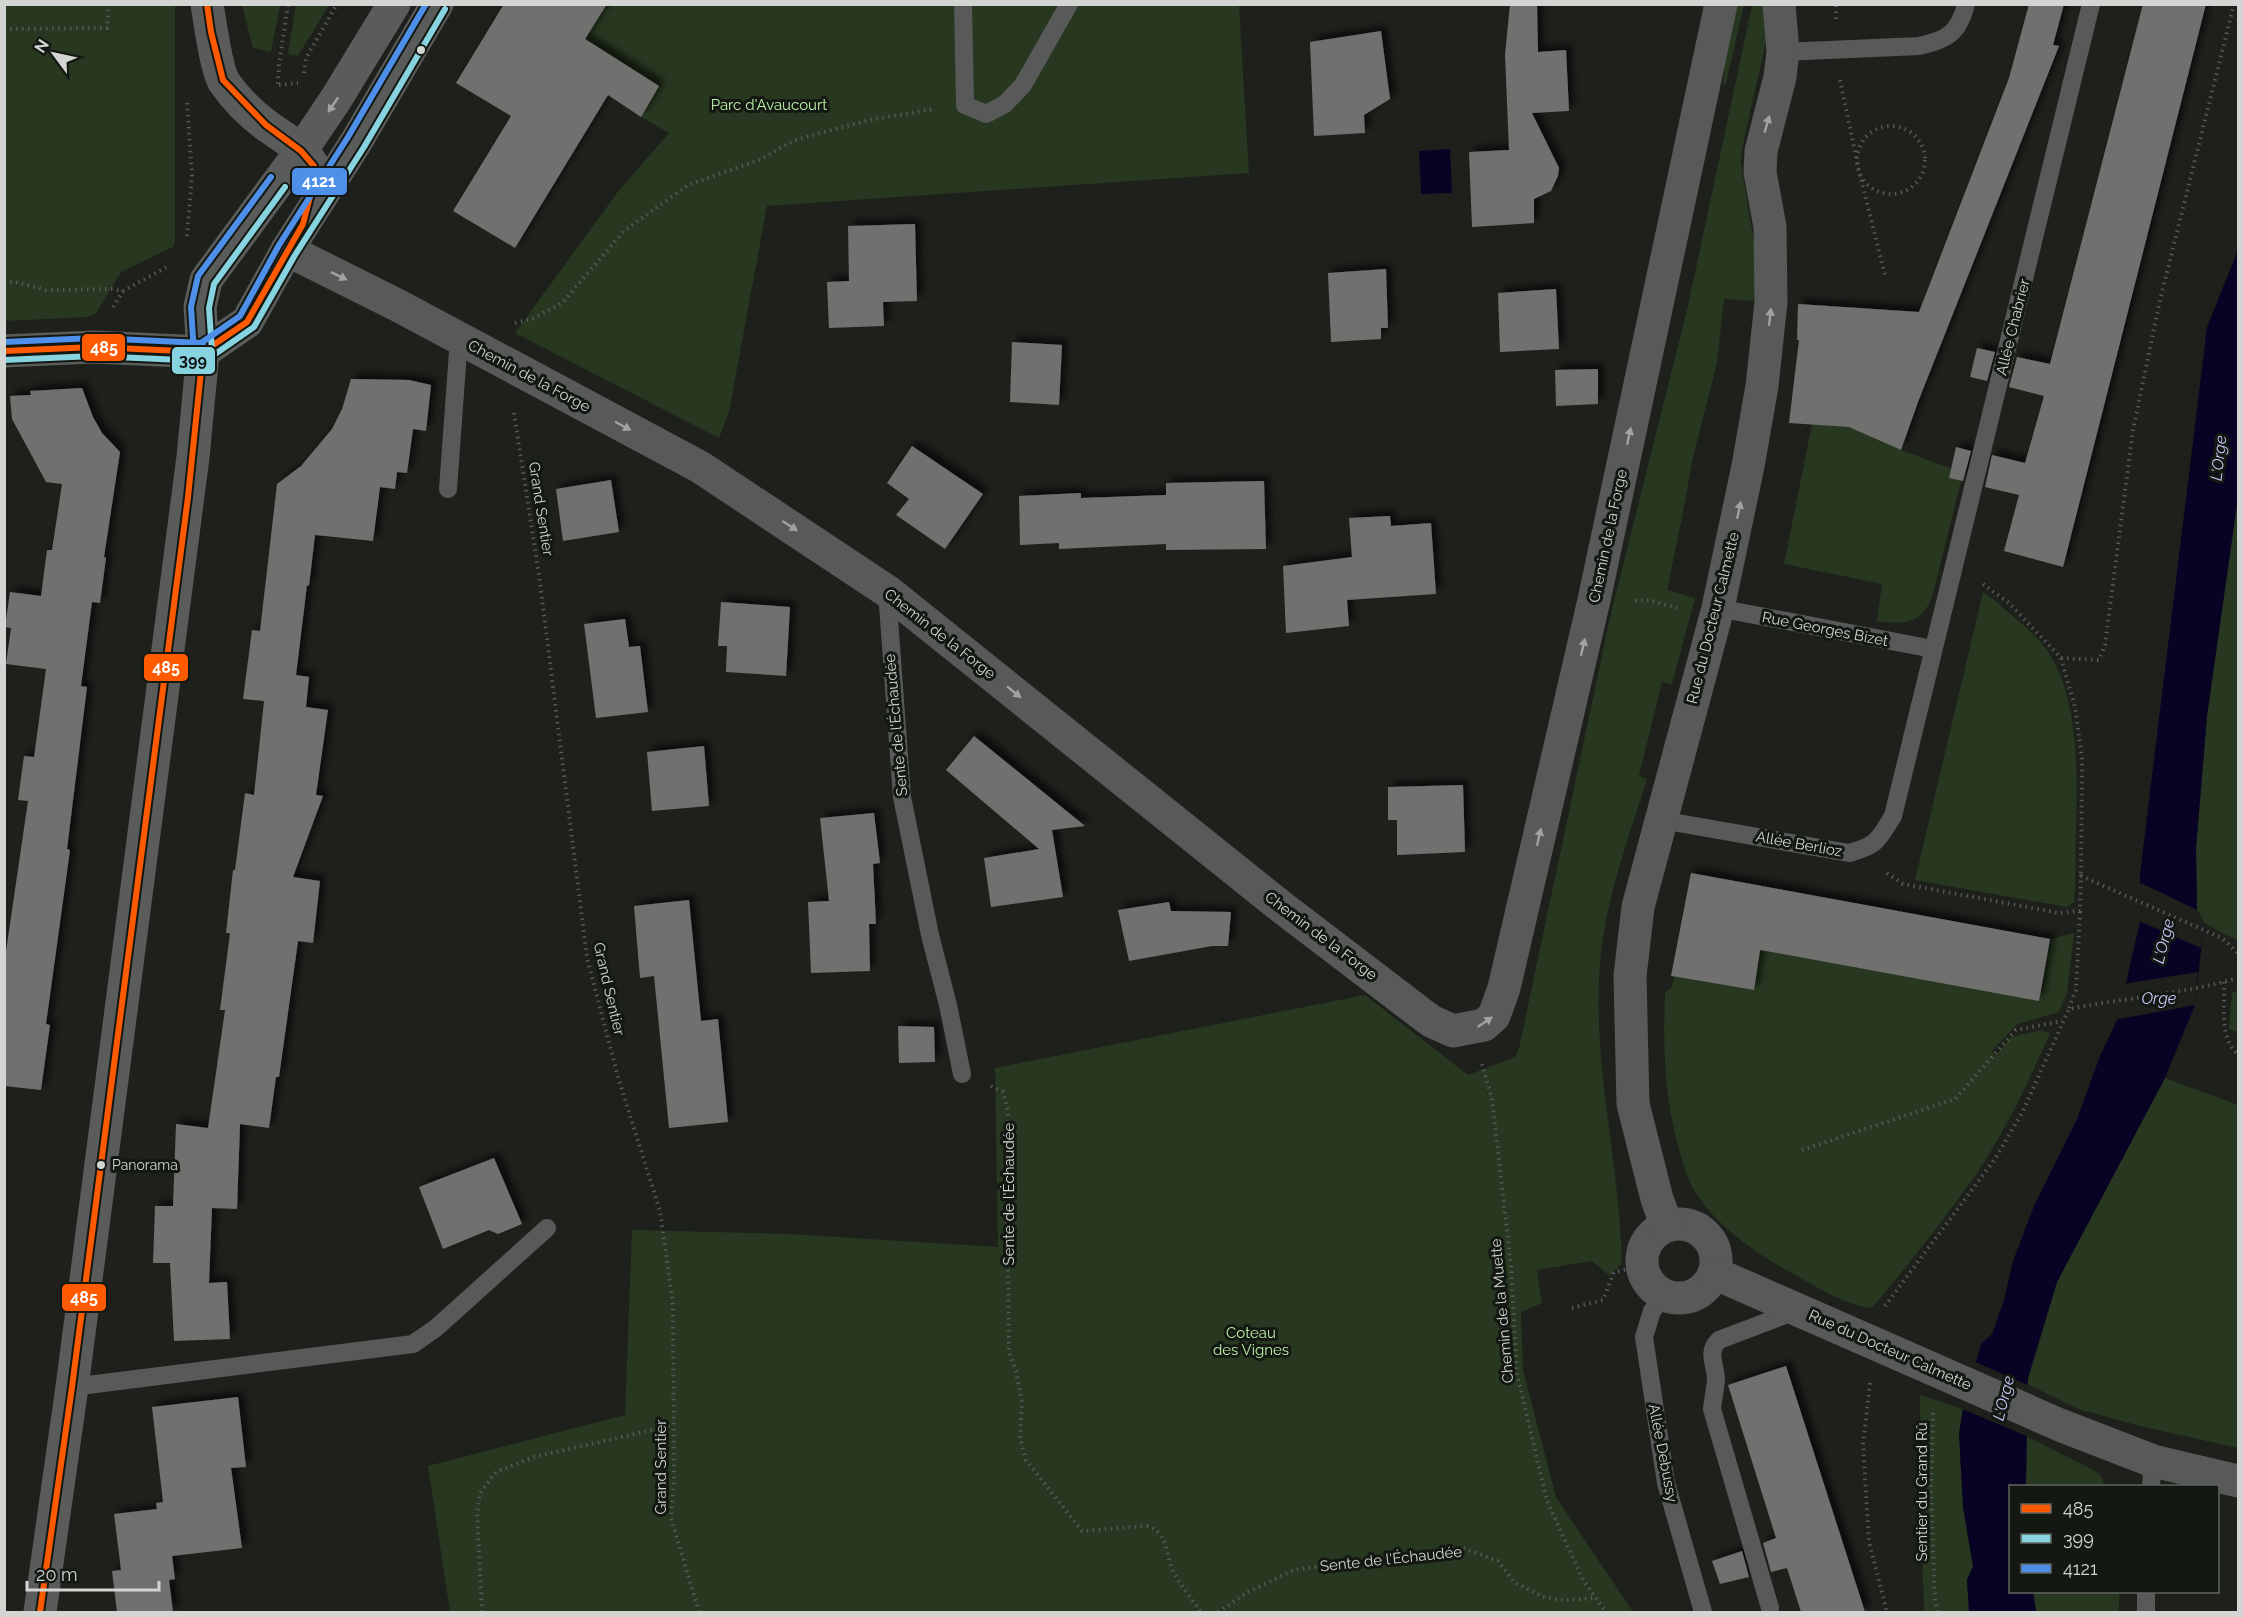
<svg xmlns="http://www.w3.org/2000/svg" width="2243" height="1617" font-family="Raleway,sans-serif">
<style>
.green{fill:#273720}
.water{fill:#080325}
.pier{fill:#1e201c}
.building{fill:#6f716e;filter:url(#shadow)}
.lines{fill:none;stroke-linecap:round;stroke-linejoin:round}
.path{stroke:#575757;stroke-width:4;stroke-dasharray:1.5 4.5;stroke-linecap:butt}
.lane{stroke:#585959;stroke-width:18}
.street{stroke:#585959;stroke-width:33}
.secondary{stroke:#5a5c5b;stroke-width:33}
.bus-1-casing{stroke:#141812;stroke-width:10}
.bus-2-casing{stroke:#141812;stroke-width:10}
.bus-3-casing{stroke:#141812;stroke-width:10}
.bus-1{stroke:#ff5a00;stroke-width:6}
.bus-2{stroke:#87d3df;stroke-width:6}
.bus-3{stroke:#4d8fe9;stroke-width:6}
.oneway{fill:#a2a5a2}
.oneway2{fill:#a1a3a1}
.bus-dot{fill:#d2d5d1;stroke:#141812;stroke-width:2}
.labels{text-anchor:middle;stroke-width:6;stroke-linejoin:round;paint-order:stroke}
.bus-label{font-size:14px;fill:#d2d5d1;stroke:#141812;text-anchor:start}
.park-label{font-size:15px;fill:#bbefa7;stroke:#141812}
.street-label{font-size:15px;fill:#d2d5d1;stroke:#141812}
.water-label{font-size:16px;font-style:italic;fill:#c4caf9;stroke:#141812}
.line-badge{stroke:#141812;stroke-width:2}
.badge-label{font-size:16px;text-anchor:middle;font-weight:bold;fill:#fff}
.pale-badge-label{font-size:16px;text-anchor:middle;font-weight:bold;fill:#111}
</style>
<defs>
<filter id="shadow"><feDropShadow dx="5.5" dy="-5.5" stdDeviation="3" flood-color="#0009"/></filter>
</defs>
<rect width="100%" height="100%" fill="#1e201c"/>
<g class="green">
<polygon points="4,5 175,5 175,242 173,247 121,272 96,313 88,317 5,321"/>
<polygon points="242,5 280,5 271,52 253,48"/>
<polygon points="296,5 329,5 298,56 288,54"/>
<polygon points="607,5 1239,5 1249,173 767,206 729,412 719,438 515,333 617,193 669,133 641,117 584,40"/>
<polygon points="1736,5 1744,5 1726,83 1723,86 1725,50"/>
<path d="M1752 5H1766L1769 28 1742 149 1741 164 1755 248V301L1724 299 1717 363 1693 457 1681 523 1667 590 1695 598 1672 684 1662 682 1639 776 1647 779C1628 840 1605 900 1600 964 1592 1064 1620 1163 1622 1263L1610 1276 1592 1261 1537 1270 1542 1303 1521 1312 1523 1370 1556 1497 1633 1612H450L428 1466 625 1415 632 1230 790 1234 998 1247 995 1068 1365 995 1468 1075 1515 1057 1519 1048 1611 613 1688 306Z"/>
<path d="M1812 424 1870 428V436L1901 450 1963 473 1933 594C1923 624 1905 625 1877 621L1882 584 1784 564Z"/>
<polygon points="2238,497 2238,941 2204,923 2197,910 2196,848 2207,716"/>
<path d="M1983 592 1992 598C2009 613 2029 628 2043 645 2081 693 2077 775 2076 833 2075 856 2076 879 2074 902L2067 907 1915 880Z"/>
<path d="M2074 933 2067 993 2059 1012 2017 1024 1992 1051 1996 1056 2011 1037 2042 1030 2049 1033V1036C2028 1082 2007 1128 1979 1170 1946 1218 1909 1264 1872 1308 1846 1306 1819 1288 1797 1276 1760 1256 1719 1229 1696 1193 1686 1177 1682 1160 1677 1142 1664 1092 1663 1044 1665 993L1672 987 1674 977 1753 990 1760 950 2039 1000 2050 939Z"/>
<polygon points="2238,990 2238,1032 2229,1029 2232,993"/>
<polygon points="2165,1078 2238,1105 2238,1448 2140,1426 2078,1409 2027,1384 2057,1282"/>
<polygon points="1920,1395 1963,1409 1959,1433 1963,1507 1973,1566 1967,1580 1969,1612 1924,1612 1921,1521"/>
<polygon points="2026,1436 2095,1471 2101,1476 2105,1486 2026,1486"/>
<polygon points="2033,1592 2119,1592 2119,1612 2036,1612"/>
</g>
<g class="water">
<polygon points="1450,149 1452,193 1421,194 1419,151"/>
<polygon points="2238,250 2238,497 2207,716 2196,848 2197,910 2204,923 2195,1005 2165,1078 2057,1282 2028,1377 2026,1486 2010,1486 2010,1592 2033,1592 2036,1612 1969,1612 1967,1580 1973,1566 1963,1507 1959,1433 1963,1409 1981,1344 1992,1334 2004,1300 2013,1261 2034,1206 2077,1119 2100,1056 2118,1018 2141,917 2140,874 2207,327"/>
</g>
<g class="pier">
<polygon points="2141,883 2197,910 2204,923 2201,948 2137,920 2138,897"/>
<polygon points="2198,972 2195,1005 2114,1020 2123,984"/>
<polygon points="1973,1361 2030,1386 2029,1437 1960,1408"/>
</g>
<g class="building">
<polygon points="504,4 607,4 585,39 659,86 641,117 608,95 515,248 453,211 511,116 456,83"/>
<polygon points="1510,4 1537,4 1538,52 1566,50 1569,111 1532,113 1559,168 1558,176 1551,191 1534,199 1534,223 1472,227 1469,152 1509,150 1505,55"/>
<polygon points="2029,4 2064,4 2053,45 2059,46 1918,402 1901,450 1849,427 1789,423 1799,340 1797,340 1798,304 1919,312 2009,78"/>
<polygon points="2143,4 2206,4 2063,567 2004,551 2019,495 1985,487 1992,455 2025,463 2044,396 2009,387 2017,357 2050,364"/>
<polygon points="1381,31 1390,99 1364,115 1365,133 1314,136 1310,42"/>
<polygon points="915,224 917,301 883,302 884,326 829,328 827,282 849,281 848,226"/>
<polygon points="1386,269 1388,328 1381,328 1381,339 1331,342 1328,273"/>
<polygon points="1556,289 1559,349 1500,352 1498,293"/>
<polygon points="1012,342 1062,345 1059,405 1010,402"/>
<polygon points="1977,348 1995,352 1987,381 1970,377"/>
<polygon points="1598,369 1598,404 1556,406 1555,370"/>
<polygon points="351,379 409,380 431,385 426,431 413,429 407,473 397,472 395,489 380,487 373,541 315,535 309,586 307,585 296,675 309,677 306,707 328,710 316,795 323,796 293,877 320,881 313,943 298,941 279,1077 276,1077 269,1128 240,1124 237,1209 212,1208 209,1283 227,1282 230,1339 174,1341 170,1263 153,1263 155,1206 173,1206 176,1124 208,1128 225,1010 220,1010 230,933 226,933 233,870 235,870 245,793 254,795 264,701 243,699 252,630 260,631 277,484 301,466 332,429 342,409"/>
<polygon points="82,388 93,417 102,433 120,452 104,557 106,558 100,603 92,602 81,686 87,687 67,849 70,850 46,1024 50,1025 41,1090 4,1086 4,965 28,801 18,800 24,756 34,757 46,669 6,664 11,628 5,627 10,592 41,596 47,550 52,550 62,484 46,482 12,419 10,396 31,395 30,391"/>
<polygon points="912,446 983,494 945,549 896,515 909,499 887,483"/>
<polygon points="1956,447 1971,451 1963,481 1949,478"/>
<polygon points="611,480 619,532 563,541 556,489"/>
<polygon points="1264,481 1266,549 1166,550 1166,544 1059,549 1059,543 1020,545 1019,496 1081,493 1081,498 1166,495 1166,483"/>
<polygon points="1390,516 1391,526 1431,523 1436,594 1347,600 1349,626 1286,633 1283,566 1352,557 1349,518"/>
<polygon points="721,602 790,607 786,676 726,672 727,646 718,646"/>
<polygon points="625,619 629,647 640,646 648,712 596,718 584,624"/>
<polygon points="974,736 1085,826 1052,830 1063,897 991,907 984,858 1039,849 946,770"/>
<polygon points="704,746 709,806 652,811 647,752"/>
<polygon points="1463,785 1465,852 1397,855 1397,820 1388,820 1388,787"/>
<polygon points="874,813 880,863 873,864 876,924 869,924 870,971 811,973 808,902 829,901 820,818"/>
<polygon points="1691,873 2050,939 2039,1001 1760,950 1754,990 1671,976"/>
<polygon points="689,900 701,1021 718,1019 728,1122 669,1128 654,976 640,978 634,906"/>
<polygon points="1169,902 1171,911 1231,912 1228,946 1212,946 1129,961 1118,910"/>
<polygon points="898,1026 934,1027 935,1062 899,1063"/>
<polygon points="494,1158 522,1224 498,1234 489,1230 443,1249 419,1187"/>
<polygon points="1786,1366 1865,1612 1801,1612 1787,1568 1771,1572 1763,1543 1776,1538 1728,1385"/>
<polygon points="238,1397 246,1467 231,1468 242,1548 172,1556 175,1579 169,1580 173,1612 117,1612 112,1571 121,1570 114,1514 157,1509 156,1503 163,1502 152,1407"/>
<polygon points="1742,1551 1749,1577 1720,1584 1712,1561"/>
</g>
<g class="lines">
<g class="path">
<polyline points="1836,19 1836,4"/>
<polyline points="4,29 107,28 109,4"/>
<polyline points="304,73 306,58 337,4"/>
<polyline points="1840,80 1859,171 1885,275"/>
<polyline points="278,84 279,65 288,4"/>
<polyline points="279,85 298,83"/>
<circle cx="1891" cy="160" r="34"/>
<polyline points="187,236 192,176 187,100"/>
<polyline points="4,282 15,282 46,290 112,289 123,291 167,267"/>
<polyline points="113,307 123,291"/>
<polyline points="515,323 535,318 563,302 624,231 688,185 759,160 795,140 869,120 934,109"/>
<polyline points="514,413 539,575 587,958 618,1077 660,1211 673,1305 674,1481 671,1518 699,1612"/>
<polyline points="1983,584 2009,603 2061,658 2075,707 2082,758 2081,876"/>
<polyline points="1635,601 1649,600 1677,608"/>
<polyline points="2061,658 2099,660 2105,645 2133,430 2160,300 2234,4"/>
<polyline points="1887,873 1903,884 2059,913 2080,911 2081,876 2222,938 2238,953"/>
<path d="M2224 982C2225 1005 2219 1039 2238 1054"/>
<polyline points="2069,1008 2076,990 2080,911"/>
<polyline points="1482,1064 1492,1099 1511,1266 1517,1374 1547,1501 1583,1580 1606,1612"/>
<path d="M991 1086 1003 1092C1014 1128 1008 1159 1007 1196 1007 1248 1009 1300 1009 1352L1016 1371 1022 1402 1020 1437 1026 1460 1082 1531 1148 1526C1170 1535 1165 1556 1174 1573 1182 1587 1192 1600 1201 1612"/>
<polyline points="1802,1150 1955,1099 2016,1030 2062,1021"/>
<path d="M1885 1306 1995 1159 2022 1113 2069 1009C2125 998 2183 994 2238 978"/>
<polyline points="1572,1308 1603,1300 1614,1272 1642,1266"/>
<polyline points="1870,1383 1863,1444 1869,1542 1887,1612"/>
<polyline points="1933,1413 1931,1487 1935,1602 1938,1612"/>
<polyline points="482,1612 477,1513 480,1493 496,1472 534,1457 674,1425"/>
<polyline points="1218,1612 1248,1592 1294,1570 1463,1548 1498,1561 1514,1582 1543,1597 1563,1600 1595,1598"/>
</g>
<g class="lane">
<polyline points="963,4 965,105 986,114 1005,104 1023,85 1069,4"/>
<path d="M1783 52 1919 46C1947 40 1959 33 1966 4"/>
<polyline points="448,489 459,338"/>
<polyline points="887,591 902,797 930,935 948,1005 962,1074"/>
<polyline points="1718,608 1933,649"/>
<path d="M1661 820 1849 853C1878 845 1878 840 1893 816L2091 4"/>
<polyline points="1664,1295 1652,1311 1644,1337 1666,1483 1703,1612"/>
<polyline points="72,1387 413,1344 436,1328 547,1228"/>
<polyline points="2151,1486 2153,1461"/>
<polyline points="2146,1592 2146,1612"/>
<path d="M1770 1608 1712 1409C1713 1400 1715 1390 1716 1380 1716 1365 1706 1352 1719 1340L1798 1310"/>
</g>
<g class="street">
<polyline points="287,250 399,306 700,467 887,591 1279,905 1431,1021 1453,1031 1484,1025 1494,1016 1504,988 1594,600 1721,4"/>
<circle cx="1679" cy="1261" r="37"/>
<polyline points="1667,1226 1657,1199 1633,1104 1630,976 1638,907 1718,608 1748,466 1762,386 1771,302 1770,227 1760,172 1761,151 1780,77 1783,52 1779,4"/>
<polyline points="1714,1273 2060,1425 2153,1461 2238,1481"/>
</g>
<g class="secondary">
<path d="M207 4C210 22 216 68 224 82 235 98 251 114 266 125 283 138 305 148 314 168"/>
<polyline points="4,351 94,347 203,352"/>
<polyline points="203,352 247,322 287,250 356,142 437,4"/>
<polyline points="40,1612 72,1387 193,457 203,352 200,307 206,280 301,151 336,99 394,4"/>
</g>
<defs>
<g id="bus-1">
<polyline points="4,351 94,347 203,352"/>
<polyline points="203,352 247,322 303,224 315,177 314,166 301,151 266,125 223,80 211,32 207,4"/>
<polyline points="40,1612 72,1387 188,497 203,352"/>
</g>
<g id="bus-2">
<polyline points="212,351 209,308 214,284 285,187"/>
<polyline points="208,359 254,327 295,255 364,147 445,9"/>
<polyline points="4,360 94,356 203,361"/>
</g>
<g id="bus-3">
<polyline points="4,342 94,338 203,343"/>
<polyline points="198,345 240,316 279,245 348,137 426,4"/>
<polyline points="194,353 191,307 198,276 271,177"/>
</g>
</defs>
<use href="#bus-1" class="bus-1-casing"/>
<use href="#bus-2" class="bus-2-casing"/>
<use href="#bus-3" class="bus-3-casing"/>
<use href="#bus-1" class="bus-1"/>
<use href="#bus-2" class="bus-2"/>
<use href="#bus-3" class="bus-3"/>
</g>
<defs><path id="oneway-solid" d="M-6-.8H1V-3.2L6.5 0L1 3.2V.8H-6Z" transform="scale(1.5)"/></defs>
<use class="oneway" href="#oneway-solid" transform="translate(333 105) rotate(124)"/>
<g class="oneway2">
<use href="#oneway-solid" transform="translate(1767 124) rotate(-74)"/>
<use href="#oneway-solid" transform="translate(339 276) rotate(26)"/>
<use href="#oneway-solid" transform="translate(1770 317) rotate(-84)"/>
<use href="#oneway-solid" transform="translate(623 426) rotate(28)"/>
<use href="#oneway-solid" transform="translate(1629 436) rotate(-78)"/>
<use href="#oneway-solid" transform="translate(1739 510) rotate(-78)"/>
<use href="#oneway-solid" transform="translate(790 526) rotate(33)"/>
<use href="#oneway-solid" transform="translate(1583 647) rotate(-77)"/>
<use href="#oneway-solid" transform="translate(1014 692) rotate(39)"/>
<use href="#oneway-solid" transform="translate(1539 837) rotate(-77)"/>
<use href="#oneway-solid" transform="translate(1485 1022) rotate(-34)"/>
</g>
<g class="bus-dot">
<circle cx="421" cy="50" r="5"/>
<circle cx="101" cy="1165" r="5"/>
</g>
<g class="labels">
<g class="bus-label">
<text x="112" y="1170">Panorama</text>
</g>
<g class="park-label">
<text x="769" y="110">Parc d'Avaucourt</text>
<text x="1251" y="1338">Coteau<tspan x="1251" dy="17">des Vignes</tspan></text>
</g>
<g class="street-label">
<text transform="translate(2013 327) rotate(-76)" y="5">Allée Chabrier</text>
<text transform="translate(529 376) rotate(28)" y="5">Chemin de la Forge</text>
<text transform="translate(541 509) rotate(81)" y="5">Grand Sentier</text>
<text transform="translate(1608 536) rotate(-78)" y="5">Chemin de la Forge</text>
<text transform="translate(1713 618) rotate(-76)" y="5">Rue du Docteur Calmette</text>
<text transform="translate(1825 629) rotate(11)" y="5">Rue Georges Bizet</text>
<text transform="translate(940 634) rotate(38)" y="5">Chemin de la Forge</text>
<text transform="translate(896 725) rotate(-95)" y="5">Sente de l'Échaudée</text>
<text transform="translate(1799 844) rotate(10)" y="5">Allée Berlioz</text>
<text transform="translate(1321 936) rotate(37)" y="5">Chemin de la Forge</text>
<text transform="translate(609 989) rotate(77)" y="5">Grand Sentier</text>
<text transform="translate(1009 1194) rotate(-90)" y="5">Sente de l'Échaudée</text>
<text transform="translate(1502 1311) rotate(-95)" y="5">Chemin de la Muette</text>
<text transform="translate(1890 1350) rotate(24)" y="5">Rue du Docteur Calmette</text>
<text transform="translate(1663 1453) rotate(79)" y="5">Allée Debussy</text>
<text transform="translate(661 1467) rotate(-90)" y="5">Grand Sentier</text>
<text transform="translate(1922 1492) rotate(-90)" y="5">Sentier du Grand Rû</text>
<text transform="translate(1391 1559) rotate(-6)" y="5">Sente de l'Échaudée</text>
</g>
<g class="water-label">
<text transform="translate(2218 458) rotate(-84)" y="6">L'Orge</text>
<text transform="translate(2163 941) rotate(-76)" y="6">L'Orge</text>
<text x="2159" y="1004">Orge</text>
<text transform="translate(2003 1398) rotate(-76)" y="6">L'Orge</text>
</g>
</g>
<g class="line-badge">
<rect x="291" y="167" width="57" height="29" rx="6" fill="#4d8fe9"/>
<rect x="81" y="333" width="45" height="29" rx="6" fill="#ff5a00"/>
<rect x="171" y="346" width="45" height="29" rx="6" fill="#87d3df"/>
<rect x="143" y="653" width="46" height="29" rx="6" fill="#ff5a00"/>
<rect x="61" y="1283" width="46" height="29" rx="6" fill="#ff5a00"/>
</g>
<g class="badge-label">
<text x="319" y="187">4121</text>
<text x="104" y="353">485</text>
<text x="166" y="673">485</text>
<text x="84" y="1303">485</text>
</g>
<g class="pale-badge-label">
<text x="193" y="366">399</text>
</g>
<rect width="2243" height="1617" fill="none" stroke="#d2d5d1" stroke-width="12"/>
<rect x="2009" y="1485" width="210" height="108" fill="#141812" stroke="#60645e" stroke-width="1.5"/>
<rect x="2021" y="1504" width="30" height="9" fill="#ff5a00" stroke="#60645e" stroke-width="1.5"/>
<text x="2063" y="1515" font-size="18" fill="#d2d5d1">485</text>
<rect x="2021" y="1534" width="30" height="9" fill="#87d3df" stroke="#60645e" stroke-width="1.5"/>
<text x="2063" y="1545" font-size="18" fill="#d2d5d1">399</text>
<rect x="2021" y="1564" width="30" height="9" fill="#4d8fe9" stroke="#60645e" stroke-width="1.5"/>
<text x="2063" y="1575" font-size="18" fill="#d2d5d1">4121</text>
<g transform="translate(54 54) rotate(303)" stroke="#141812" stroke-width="4.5" paint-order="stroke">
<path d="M0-4.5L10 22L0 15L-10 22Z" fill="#d2d5d1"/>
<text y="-9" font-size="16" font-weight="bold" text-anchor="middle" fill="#d2d5d1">N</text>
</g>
<path d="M27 1581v9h132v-9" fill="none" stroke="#d2d5d1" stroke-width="3"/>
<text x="36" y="1581" font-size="18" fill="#d2d5d1" stroke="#141812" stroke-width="4.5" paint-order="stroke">20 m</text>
</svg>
